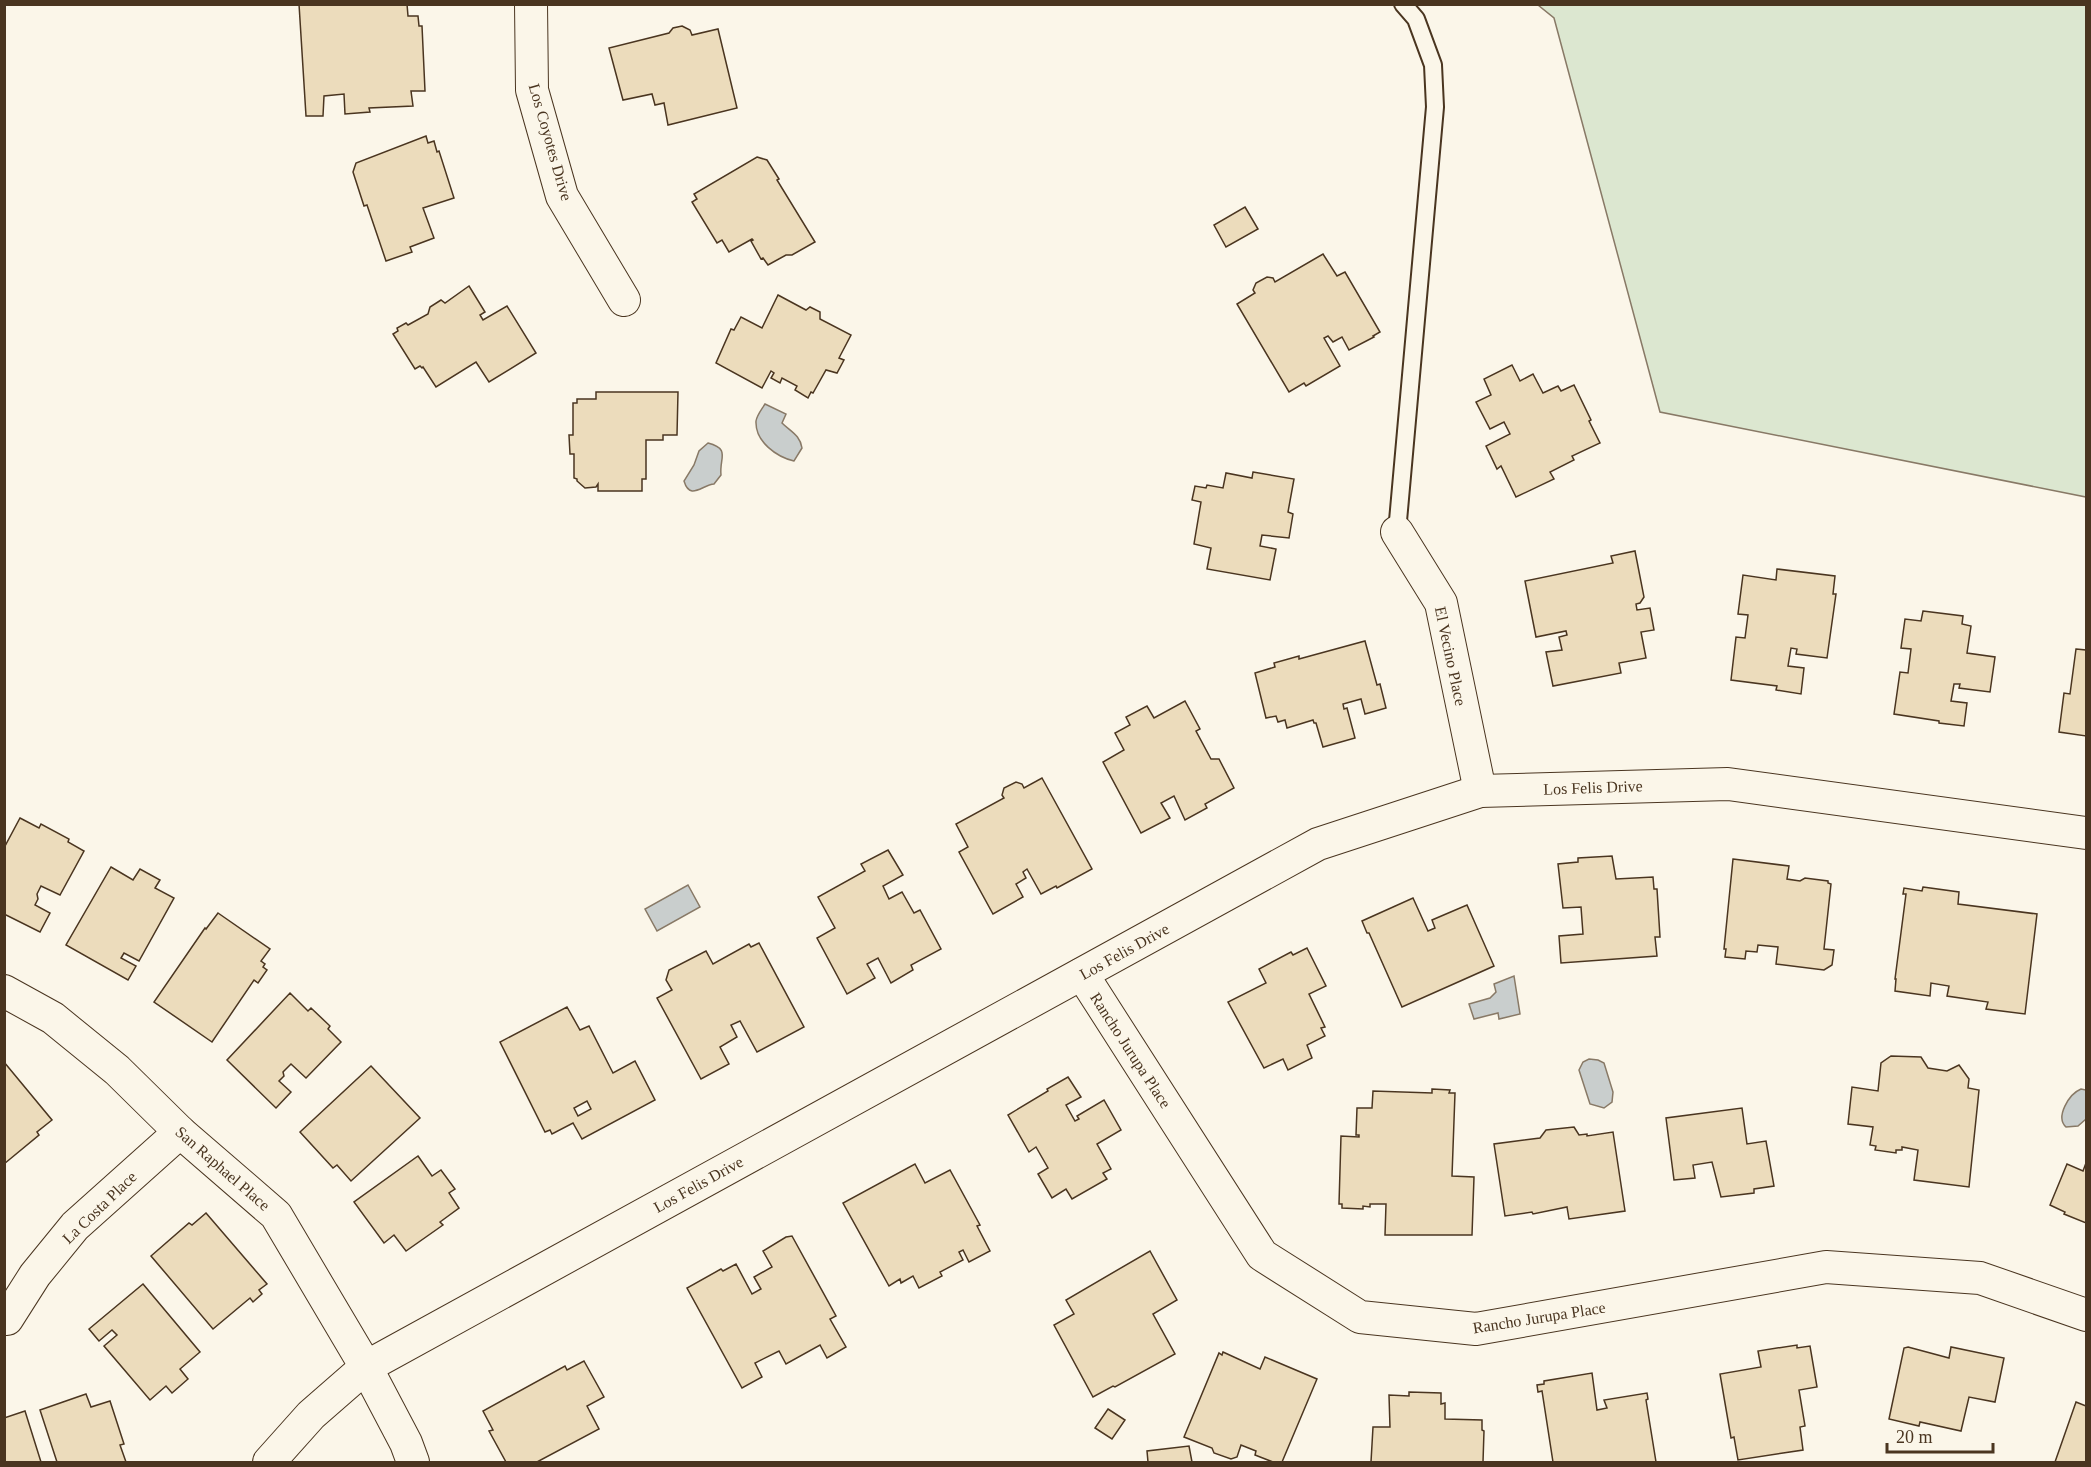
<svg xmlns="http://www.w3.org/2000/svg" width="2091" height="1467" font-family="Georgia,serif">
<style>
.green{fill:#dce7d0;stroke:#887966;stroke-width:1.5}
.water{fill:#c9cecd;stroke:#887966;stroke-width:1.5}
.building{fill:#ecdcbc;stroke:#4a3520;stroke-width:1.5;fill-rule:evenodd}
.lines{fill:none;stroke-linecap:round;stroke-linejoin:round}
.lane-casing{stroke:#4a3520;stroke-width:20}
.street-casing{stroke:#4a3520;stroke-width:34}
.lane{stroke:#fbf6e9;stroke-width:16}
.street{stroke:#fbf6e9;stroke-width:32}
.labels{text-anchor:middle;stroke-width:4.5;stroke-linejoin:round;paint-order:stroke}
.street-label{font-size:16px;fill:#4a3520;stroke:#fbf6e9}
</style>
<rect width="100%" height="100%" fill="#fbf6e9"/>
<polygon class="green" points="1538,5 2086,5 2086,497 1660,412 1554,18"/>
<g class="water">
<path d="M765 404 786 414 782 423C791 432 800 435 802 448L794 461C777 457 755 442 756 421 757 415 762 409 765 404Z"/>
<path d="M708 443C731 449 719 458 721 475L714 484C702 485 690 501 684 481L694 465 699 451Z"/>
<polygon points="688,885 700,907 657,931 645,909"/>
<polygon points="1514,976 1520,1014 1499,1019 1498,1013 1474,1019 1469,1004 1490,998 1496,992 1494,984"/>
<polygon points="1589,1059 1598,1060 1604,1063 1613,1092 1612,1102 1604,1108 1590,1104 1579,1070 1583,1062"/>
<path d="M2081 1089 2086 1090V1119L2078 1126 2066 1127C2055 1117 2069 1094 2081 1089Z"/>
</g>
<g class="building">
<polygon points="299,4 407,4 408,16 418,16 419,26 422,26 425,91 411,91 413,106 369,108 370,112 345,114 344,94 324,96 323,116 306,116"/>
<polygon points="682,26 690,30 692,35 718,29 737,108 668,125 664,103 655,105 652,94 623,100 609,48 669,33 673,28"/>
<polygon points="426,136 428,143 434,141 437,152 439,151 454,198 423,208 434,238 410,247 412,252 386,261 367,205 364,206 353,172 356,163"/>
<polygon points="757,157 767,160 779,179 777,180 815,242 792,255 786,255 768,265 763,258 761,259 751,241 753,240 752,239 729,252 722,240 717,243 692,202 697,199 694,194"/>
<polygon points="1245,207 1258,229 1226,247 1214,225"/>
<polygon points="1323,254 1337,276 1345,272 1380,332 1373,336 1374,337 1349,350 1342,337 1333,342 1328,336 1324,338 1340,366 1306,386 1304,383 1289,392 1237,304 1255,293 1253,290 1256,283 1267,277 1273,278 1275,282"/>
<polygon points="469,286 485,312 480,315 483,320 507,306 536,353 489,382 476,362 436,387 423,367 422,368 420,366 415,369 393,334 398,331 397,328 406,323 408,325 428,314 430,307 441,300 445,303"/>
<polygon points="778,295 806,310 810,307 820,312 820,319 851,335 839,358 844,360 837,373 826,370 813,393 811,392 808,398 795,390 797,386 782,378 780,383 771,378 774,373 771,371 762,388 716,363 731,329 734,330 741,317 762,328"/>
<polygon points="1512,365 1520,381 1533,374 1543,393 1558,386 1561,391 1574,385 1591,420 1589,421 1600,443 1572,456 1574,460 1550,472 1554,479 1516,497 1501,466 1497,469 1486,446 1510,434 1504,422 1490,429 1476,402 1491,395 1484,379"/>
<polygon points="596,392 678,392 677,435 663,435 663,440 646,440 646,479 642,479 642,491 598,491 598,484 596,487 585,488 577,481 577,479 574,478 574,454 570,454 569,435 573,435 573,403 577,403 577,399 596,399"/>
<polygon points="1253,472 1294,479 1288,512 1293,514 1289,538 1262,535 1260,546 1276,549 1270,580 1207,569 1211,548 1194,544 1201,502 1192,500 1195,486 1206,488 1207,485 1223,488 1226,473 1252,478"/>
<polygon points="1635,551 1644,597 1640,603 1636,604 1637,610 1650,608 1654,630 1641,632 1646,658 1619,663 1621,673 1553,686 1546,652 1562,650 1559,637 1567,635 1566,631 1536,637 1525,581 1613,563 1611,556"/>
<polygon points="1777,569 1835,576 1833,594 1836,594 1827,658 1796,654 1797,649 1791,648 1788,666 1804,668 1801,694 1776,690 1777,686 1731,680 1736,637 1745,638 1748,615 1738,614 1743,575 1776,580"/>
<polygon points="1923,611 1963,616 1962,624 1971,626 1967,653 1995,657 1990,692 1959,688 1960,684 1954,684 1951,701 1967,703 1964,726 1939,723 1939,721 1894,714 1900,672 1908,673 1911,649 1901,648 1905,619 1921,621"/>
<polygon points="1365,641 1377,685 1380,684 1386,708 1365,714 1361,699 1343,704 1344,709 1347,708 1355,738 1323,747 1316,723 1314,723 1313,720 1287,728 1285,720 1278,722 1276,716 1266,718 1255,673 1275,667 1274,663 1299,656 1299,659"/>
<polygon points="2076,649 2086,650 2086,736 2059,732 2064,693 2070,694"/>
<polygon points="1185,701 1200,729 1196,731 1211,759 1219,759 1234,788 1205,804 1207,808 1185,820 1174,796 1161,803 1170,818 1141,833 1103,762 1124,750 1115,733 1130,725 1126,717 1147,706 1154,718"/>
<polygon points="1042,778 1092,869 1057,888 1056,886 1041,894 1027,869 1023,872 1026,878 1016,884 1023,897 993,914 959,852 968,847 956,824 1004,798 1002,795 1004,788 1016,782 1022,784 1024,788"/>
<polygon points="20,818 39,828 41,824 69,839 68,842 84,851 60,895 41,886 37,894 38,899 35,905 50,913 40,932 4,914 4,848"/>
<polygon points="888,850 903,875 883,886 889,899 902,892 914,913 920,910 941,949 911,965 913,970 891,983 878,958 867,964 875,978 847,994 817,938 835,928 818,897 865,871 861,864"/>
<polygon points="1612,856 1616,879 1653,877 1654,889 1657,889 1660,937 1655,937 1657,956 1561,963 1559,936 1583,934 1581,907 1563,908 1558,864 1578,862 1578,858"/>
<polygon points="1733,859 1789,866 1787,879 1800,881 1805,878 1828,881 1828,883 1831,884 1824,949 1834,950 1832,965 1824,970 1776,964 1778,947 1758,945 1757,952 1746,951 1745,959 1725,957 1726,949 1724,949"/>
<polygon points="111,867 133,880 140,869 160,880 155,888 174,898 139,961 124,953 121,958 136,966 128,980 66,945"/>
<polygon points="1923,887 1959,892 1958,904 2037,914 2025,1014 1986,1009 1988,1002 1947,996 1949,986 1931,983 1930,996 1895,991 1896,979 1895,979 1906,894 1903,894 1904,888 1922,891"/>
<polygon points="1413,898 1428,931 1435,928 1432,920 1467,905 1494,966 1402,1007 1369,933 1367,933 1362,921"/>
<polygon points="218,913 270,949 261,961 265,964 263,967 267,970 258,983 254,980 212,1042 154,1002 205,928 206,929"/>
<polygon points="759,943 804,1027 757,1052 740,1021 731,1025 737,1037 720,1047 729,1064 701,1079 657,998 672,990 666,980 669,970 706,951 713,964 749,944 751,947"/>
<polygon points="1307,948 1326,986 1309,994 1325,1027 1321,1028 1325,1036 1307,1045 1312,1058 1288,1070 1283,1059 1264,1068 1228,1002 1266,983 1259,969 1291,952 1293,955"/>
<polygon points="290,993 308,1011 311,1008 330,1026 328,1029 341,1042 306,1078 291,1064 283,1072 284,1076 279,1081 291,1092 276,1108 227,1060"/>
<path d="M567 1007 580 1030 589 1026 613 1073 635 1061 655 1100 582 1139 573 1123 552 1134 550 1130 545 1132 500 1042ZM587 1101 591 1109 578 1116 574 1108Z"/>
<polygon points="1891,1056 1921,1057 1928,1068 1947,1071 1959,1065 1969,1079 1968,1088 1979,1090 1969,1187 1914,1180 1918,1150 1902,1147 1902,1150 1896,1150 1896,1153 1875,1150 1876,1146 1870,1145 1873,1127 1848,1124 1852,1087 1878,1091 1881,1063"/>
<polygon points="4,1062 52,1120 37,1132 39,1135 4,1164"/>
<polygon points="371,1066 420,1118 351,1181 337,1165 333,1168 300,1132"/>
<polygon points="1068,1077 1081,1097 1066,1105 1075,1121 1079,1119 1077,1116 1104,1100 1121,1130 1097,1144 1111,1169 1103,1173 1107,1179 1072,1199 1066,1189 1052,1198 1038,1174 1048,1168 1036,1147 1029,1152 1008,1115 1048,1091 1047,1089"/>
<polygon points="1432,1089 1450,1090 1449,1093 1455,1093 1452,1176 1474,1177 1472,1235 1385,1235 1386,1204 1370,1204 1370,1207 1363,1206 1363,1209 1342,1208 1342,1204 1339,1204 1341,1136 1359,1137 1359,1135 1356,1135 1357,1108 1372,1108 1373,1091 1432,1093"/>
<polygon points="1742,1108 1747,1144 1766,1141 1774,1186 1754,1189 1754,1193 1721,1197 1712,1162 1693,1165 1695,1178 1674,1180 1666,1118"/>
<polygon points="1574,1127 1579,1135 1587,1134 1587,1136 1613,1132 1625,1211 1569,1219 1567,1207 1533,1214 1532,1212 1505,1216 1494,1144 1540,1138 1546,1130"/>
<polygon points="418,1156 432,1176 441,1170 455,1189 449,1193 459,1208 440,1222 443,1225 406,1251 394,1235 384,1243 354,1202"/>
<polygon points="2086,1163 2086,1223 2064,1214 2065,1212 2050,1205 2067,1164 2083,1171"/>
<polygon points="915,1164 925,1183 950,1170 980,1225 977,1226 990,1251 969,1262 963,1250 959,1252 963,1260 940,1272 942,1276 919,1288 913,1276 901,1283 900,1279 889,1286 843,1203"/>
<polygon points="206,1213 267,1284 259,1290 262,1294 253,1302 250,1298 213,1329 151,1256 189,1223 192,1225"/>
<polygon points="792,1236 836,1316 830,1319 846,1347 827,1358 820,1345 786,1364 779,1351 755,1363 762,1377 742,1388 687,1288 721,1269 723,1271 736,1264 752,1294 761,1289 754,1277 772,1267 763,1251 786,1237"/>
<polygon points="1150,1251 1177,1300 1153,1314 1175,1354 1115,1387 1113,1386 1093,1397 1054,1325 1074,1314 1066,1300"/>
<polygon points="143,1284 200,1352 180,1369 188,1379 172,1393 166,1386 150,1400 104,1346 117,1335 112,1330 99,1341 89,1329"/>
<polygon points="1797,1345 1797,1348 1810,1346 1817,1387 1799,1390 1805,1426 1800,1427 1803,1450 1738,1460 1734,1437 1731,1438 1720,1374 1761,1367 1758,1351"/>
<polygon points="1908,1347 1949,1358 1951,1347 2004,1358 1995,1402 1969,1397 1961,1431 1920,1422 1919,1426 1889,1419 1904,1348"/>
<polygon points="1223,1352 1260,1369 1265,1357 1317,1379 1282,1462 1273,1462 1255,1455 1256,1451 1241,1445 1237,1457 1231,1459 1214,1453 1212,1448 1184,1437 1219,1353 1222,1355"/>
<polygon points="584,1361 604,1397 587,1406 599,1429 537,1462 506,1462 489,1431 493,1430 483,1411 565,1366 567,1370"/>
<polygon points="1592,1373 1597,1410 1607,1408 1604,1400 1647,1393 1648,1399 1646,1400 1656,1462 1553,1462 1542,1391 1538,1392 1537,1385 1544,1384 1544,1381"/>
<polygon points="1409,1392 1441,1393 1441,1404 1445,1403 1445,1419 1482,1420 1482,1430 1484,1431 1483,1462 1371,1462 1373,1427 1390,1427 1389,1395 1409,1396"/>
<polygon points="86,1394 91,1407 110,1401 124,1444 120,1445 126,1462 57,1462 40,1410"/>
<polygon points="2076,1402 2086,1406 2086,1462 2055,1462"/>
<polygon points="1108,1409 1125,1420 1112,1439 1095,1428"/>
<polygon points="25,1411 41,1462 4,1462 4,1418"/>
<polygon points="1189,1446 1192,1462 1148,1462 1147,1451"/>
</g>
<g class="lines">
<defs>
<polyline id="lane" points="1397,532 1435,107 1433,65 1416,19 1403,4"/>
<g id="street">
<polyline points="531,4 532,90 562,196 624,300"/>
<polyline points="1397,532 1441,603 1480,791"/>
<polyline points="1082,974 1262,1255 1360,1317 1476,1329 1826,1267 1980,1278 2086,1315"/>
<polyline points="4,991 53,1018 117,1070 180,1132 276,1215 366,1367 406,1443 413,1462"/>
<polyline points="7,1319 35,1275 75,1226 180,1132"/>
<polyline points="269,1462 311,1415 366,1367 1318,844 1480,791 1728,784 2086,833"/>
</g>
</defs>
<use href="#lane" class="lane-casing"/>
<use href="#street" class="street-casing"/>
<use href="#lane" class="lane"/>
<use href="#street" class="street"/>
</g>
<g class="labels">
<g class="street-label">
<text transform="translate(551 142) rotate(74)" y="6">Los Coyotes Drive</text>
<text transform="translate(1451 656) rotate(78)" y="6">El Vecino Place</text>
<text transform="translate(1593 787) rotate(-2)" y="6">Los Felis Drive</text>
<text transform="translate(1124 951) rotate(-29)" y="6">Los Felis Drive</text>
<text transform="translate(1131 1050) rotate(57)" y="6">Rancho Jurupa Place</text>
<text transform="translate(223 1168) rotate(41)" y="6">San Raphael Place</text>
<text transform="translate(698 1184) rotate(-29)" y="6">Los Felis Drive</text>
<text transform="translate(99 1207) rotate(-44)" y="6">La Costa Place</text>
<text transform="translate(1539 1317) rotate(-9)" y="6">Rancho Jurupa Place</text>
</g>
</g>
<rect width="2091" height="1467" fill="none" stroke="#4a3520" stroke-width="12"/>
<path d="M1887 1443v9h106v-9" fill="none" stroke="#4a3520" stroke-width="3"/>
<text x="1896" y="1443" font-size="18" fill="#4a3520" stroke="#fbf6e9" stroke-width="4.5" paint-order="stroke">20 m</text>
</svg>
